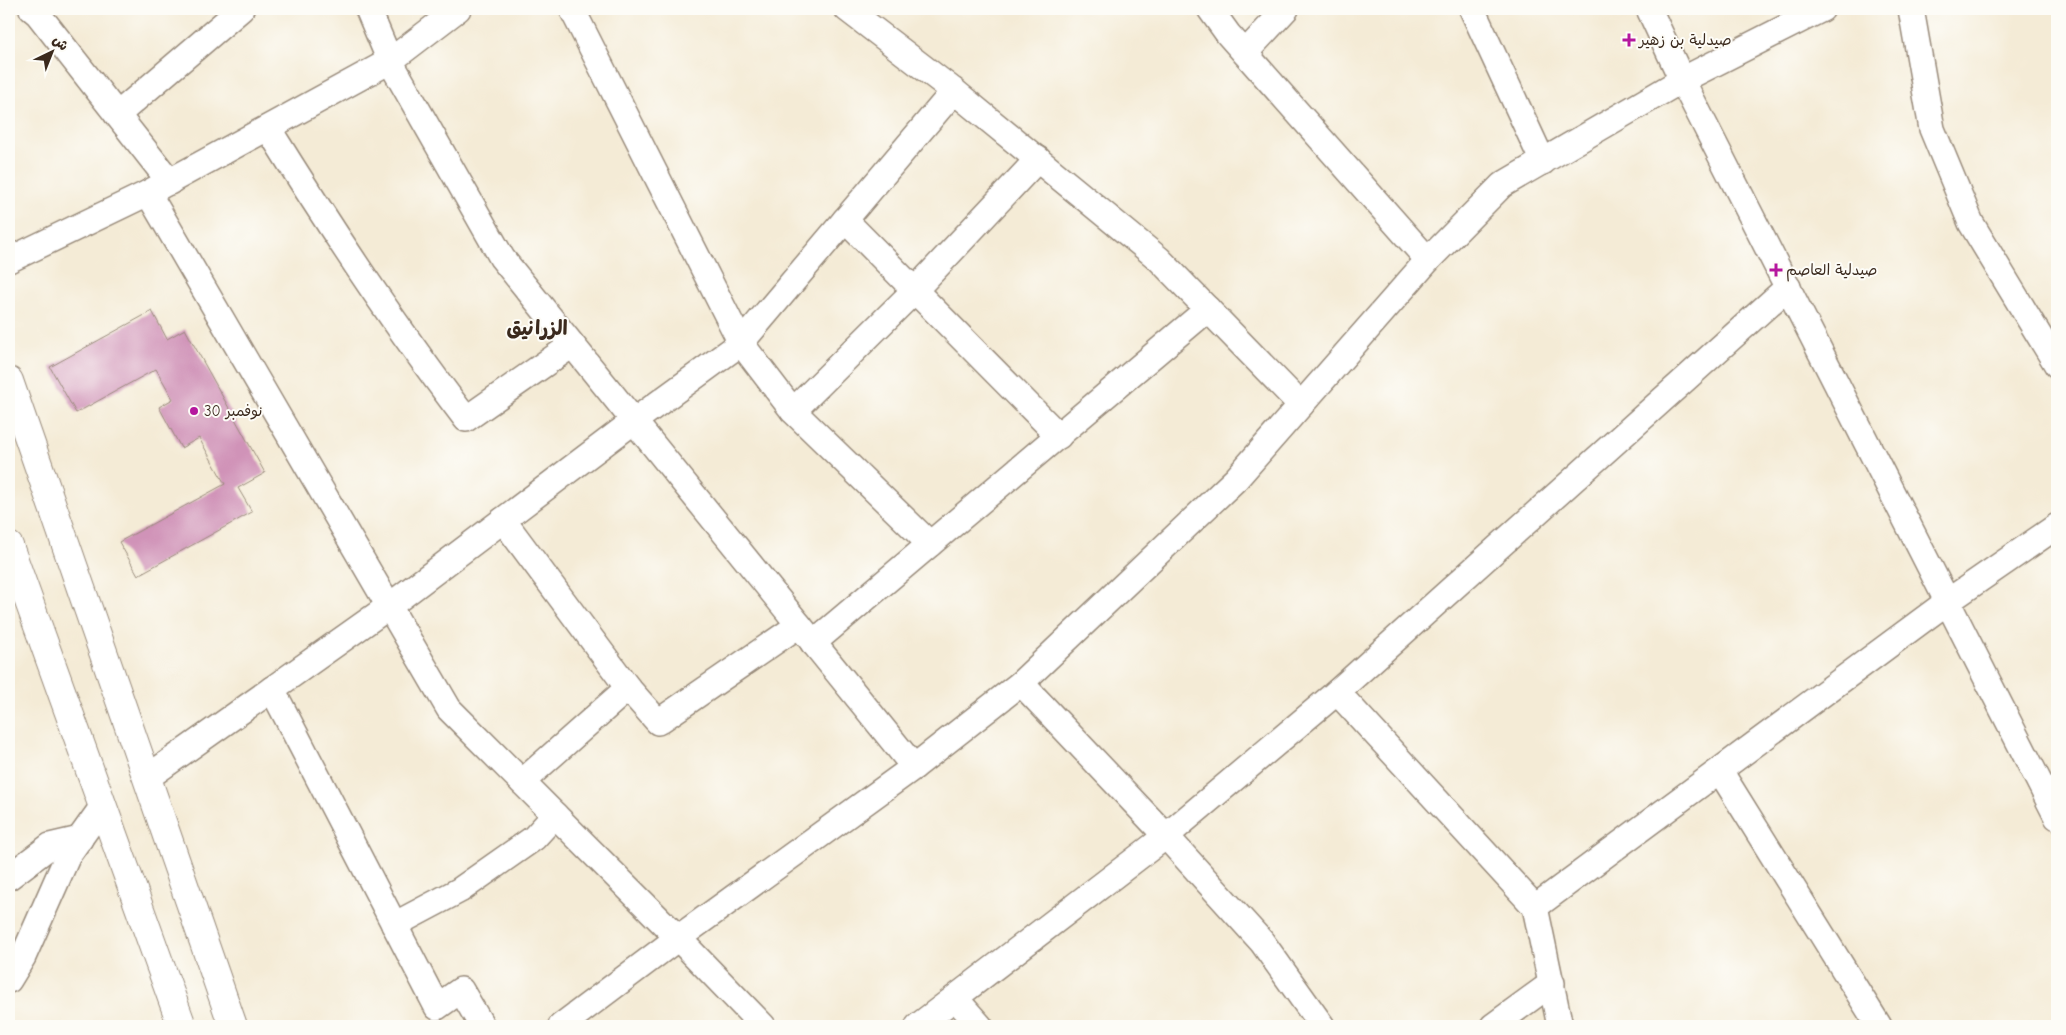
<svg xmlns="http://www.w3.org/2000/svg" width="2066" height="1035" font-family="'Comic Neue','Playpen Sans Arabic',sans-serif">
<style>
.building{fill:#d093b8}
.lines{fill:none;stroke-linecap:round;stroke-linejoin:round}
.street-casing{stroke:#988a7a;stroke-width:28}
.secondary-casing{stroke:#988a7a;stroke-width:30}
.street{stroke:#fff;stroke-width:25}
.secondary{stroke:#fff;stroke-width:28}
.poi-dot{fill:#b5179e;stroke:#fdfcf7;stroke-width:2}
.labels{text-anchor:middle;stroke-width:4;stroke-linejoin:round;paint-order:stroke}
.poi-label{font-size:15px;fill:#3b2a1e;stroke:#fdfcf7;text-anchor:start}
.district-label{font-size:20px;font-weight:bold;fill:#3b2a1e;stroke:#fdfcf7}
</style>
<rect width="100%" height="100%" fill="#fdfcf7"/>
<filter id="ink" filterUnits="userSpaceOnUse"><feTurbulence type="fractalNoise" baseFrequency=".02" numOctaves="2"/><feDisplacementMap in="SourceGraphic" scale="10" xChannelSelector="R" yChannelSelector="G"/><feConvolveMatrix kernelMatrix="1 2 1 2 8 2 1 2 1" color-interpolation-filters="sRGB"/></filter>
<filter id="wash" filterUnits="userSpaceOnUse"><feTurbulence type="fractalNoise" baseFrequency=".0096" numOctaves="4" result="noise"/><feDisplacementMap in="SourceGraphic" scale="20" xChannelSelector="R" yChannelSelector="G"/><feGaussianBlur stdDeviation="1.12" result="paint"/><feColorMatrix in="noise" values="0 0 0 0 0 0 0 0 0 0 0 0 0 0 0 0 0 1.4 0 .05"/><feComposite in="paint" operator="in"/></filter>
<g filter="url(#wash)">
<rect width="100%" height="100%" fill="#f4ebd6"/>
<g id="blocks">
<polygon class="building" points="152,311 167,339 185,329 265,473 238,488 252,512 138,575 119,542 225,484 199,438 181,448 159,407 173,399 156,369 76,413 50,367"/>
</g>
</g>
<g filter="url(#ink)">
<use href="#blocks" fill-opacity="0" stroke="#988a7a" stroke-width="1"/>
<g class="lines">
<defs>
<g id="street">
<polyline points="32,9 38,14 170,182"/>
<polyline points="368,9 390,61 502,258 914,767"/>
<polyline points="572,9 741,343 793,411 930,544"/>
<polyline points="847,9 954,91 1159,259 1301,405"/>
<polyline points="1210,9 1228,34 1428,260"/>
<polyline points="1472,9 1543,162"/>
<polyline points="1649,9 1682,80 2057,817"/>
<polyline points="1911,9 1932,129 1971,223 2057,365"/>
<polyline points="1245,53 1286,9"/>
<polyline points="117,115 241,9"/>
<path d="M268 128C330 228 395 326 466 419L572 345"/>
<polyline points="148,193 449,709 678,938 763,1026"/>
<polyline points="845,220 1059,436"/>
<polyline points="9,260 148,193 390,61 458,9"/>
<polyline points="793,411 915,290 1038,159"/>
<polyline points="503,520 628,688"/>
<polyline points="813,643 1208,309"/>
<polyline points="1021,683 1166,836 1262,942 1322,1026"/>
<polyline points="272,689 437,1007 461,990 482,1026"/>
<polyline points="1337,692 1535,907 1560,1026"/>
<polyline points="1720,771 1879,1026"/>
<polyline points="148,777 388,607 634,421 741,343 954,91"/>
<polyline points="522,782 628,688 658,722 799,625"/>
<polyline points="9,877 50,846 80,839"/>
<polyline points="1535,907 1947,602 2057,526"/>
<polyline points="394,925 460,890 534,838 555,815"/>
<polyline points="9,980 23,957 68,855 103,806"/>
<polyline points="955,998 980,1026"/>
<polyline points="561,1026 678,938 914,767 1021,683 1236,479 1428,260 1502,185 1682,80 1822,9"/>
<polyline points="918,1026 1166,836 1337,692 1788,287"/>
<polyline points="1493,1026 1552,983"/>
</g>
<g id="secondary">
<polyline points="9,381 233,1026"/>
<polyline points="9,546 182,1026"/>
</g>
</defs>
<use href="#street" class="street-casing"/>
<use href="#secondary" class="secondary-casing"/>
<use href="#street" class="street"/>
<use href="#secondary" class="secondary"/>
</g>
</g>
<g class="poi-dot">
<path d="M1626.5 32.5h5v5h5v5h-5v5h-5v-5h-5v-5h5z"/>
<path d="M1773.5 262.5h5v5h5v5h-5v5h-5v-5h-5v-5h5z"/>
<circle cx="194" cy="411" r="5"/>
</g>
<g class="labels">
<g class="poi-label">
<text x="1639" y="45">صيدلية بن زهير</text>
<text x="1786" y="275">صيدلية العاصم</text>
<text x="204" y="416">30 نوفمبر</text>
</g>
<g class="district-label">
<text x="537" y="335">الزرانيق</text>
</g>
</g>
<rect width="2066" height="1035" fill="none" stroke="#fdfcf7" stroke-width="30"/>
<g transform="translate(52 52) rotate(43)" stroke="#fdfcf7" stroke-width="4" paint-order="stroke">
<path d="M0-4L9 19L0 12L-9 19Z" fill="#3b2a1e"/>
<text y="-8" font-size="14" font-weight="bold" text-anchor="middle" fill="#3b2a1e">ش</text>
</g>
</svg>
